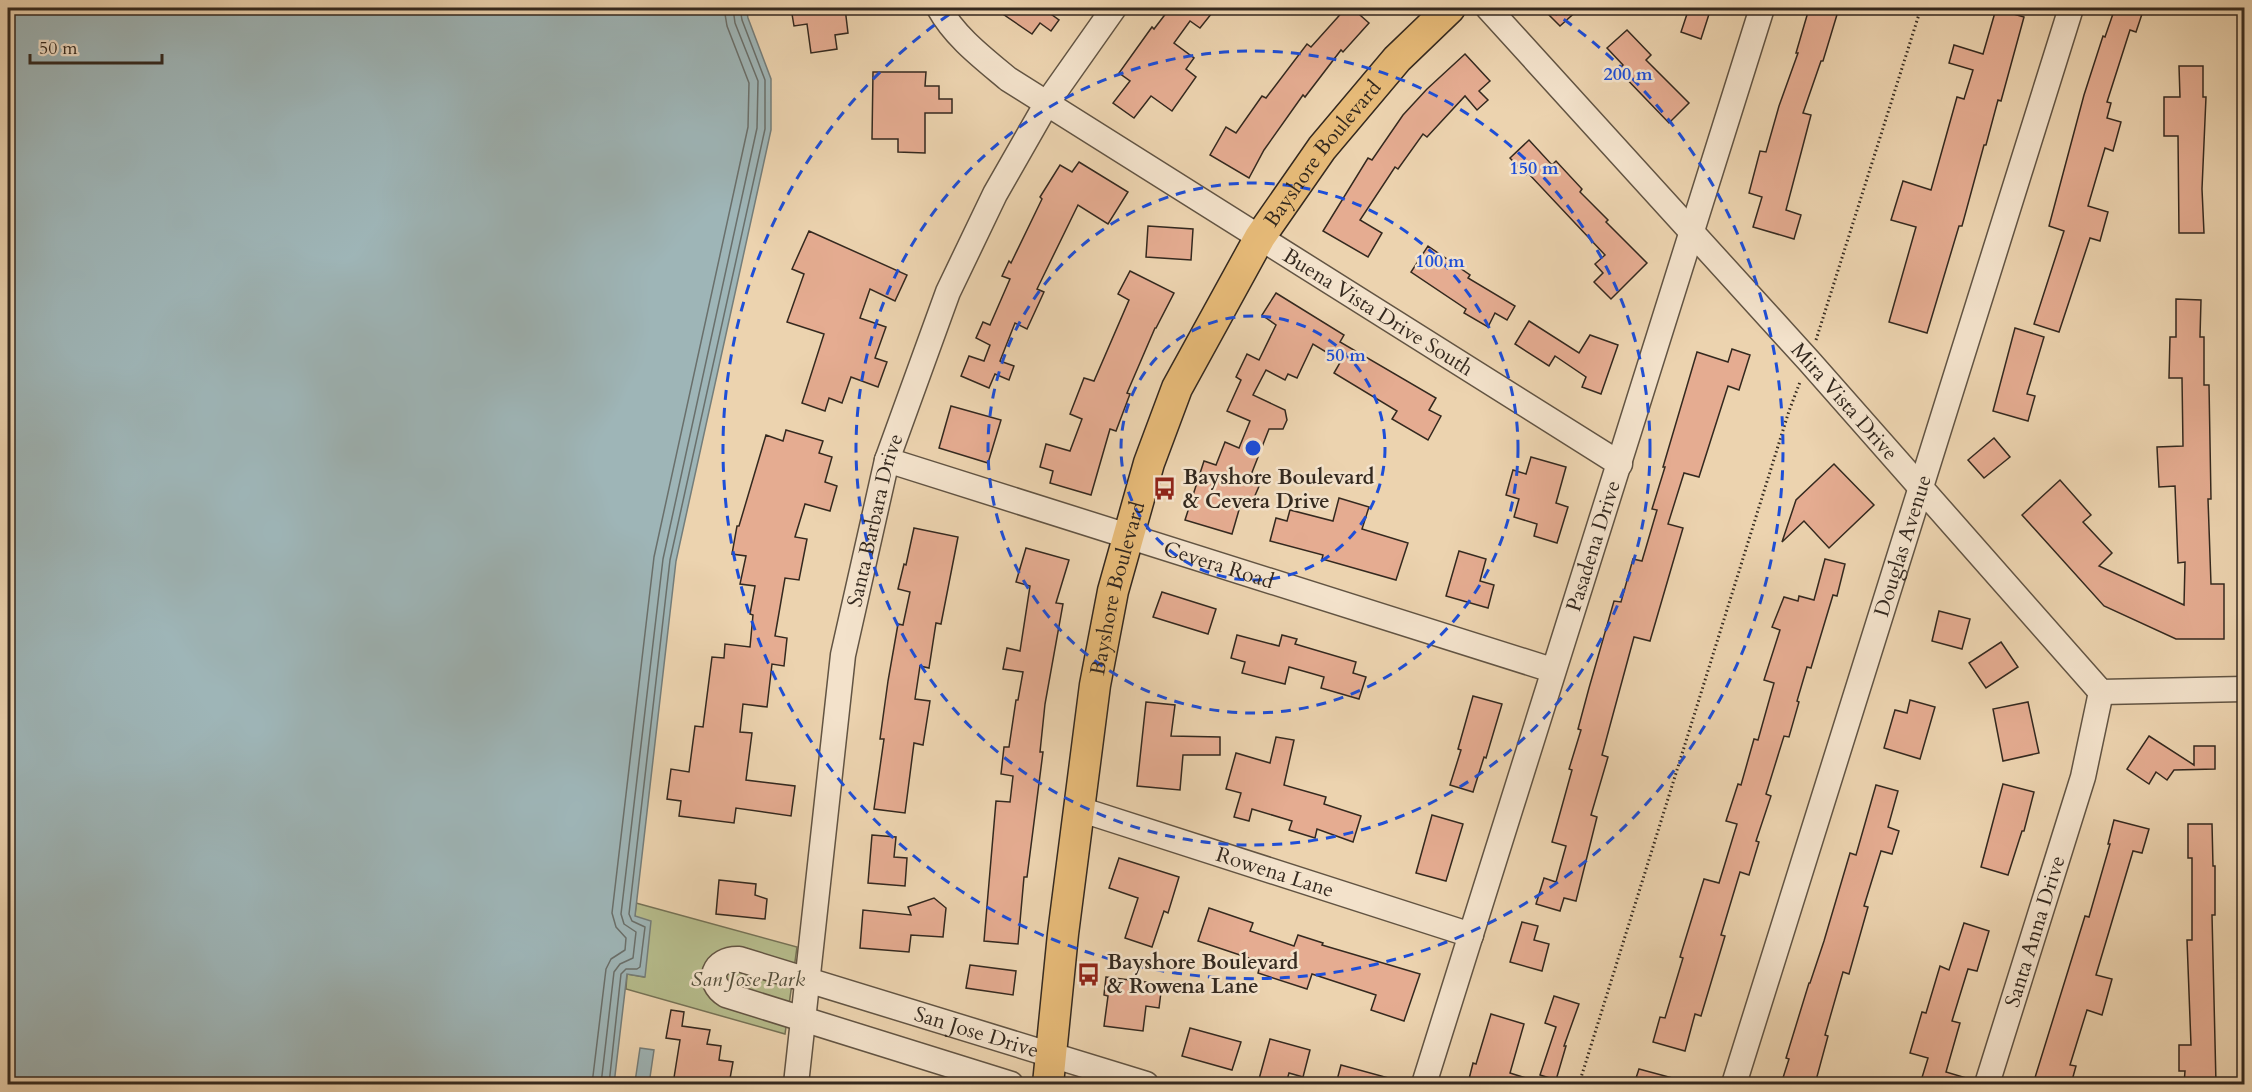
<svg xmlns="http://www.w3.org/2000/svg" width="2252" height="1092" font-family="Cardo,serif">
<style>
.green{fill:#b6bc8c;stroke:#757256;stroke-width:1.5}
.water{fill:#9eb5b7;stroke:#747d7a;stroke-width:1.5}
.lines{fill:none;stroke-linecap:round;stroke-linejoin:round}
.shore{stroke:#696f6b;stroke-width:1.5}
.building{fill:#e5ac91;stroke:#34291f;stroke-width:1.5}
.minor-casing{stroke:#625443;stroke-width:27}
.major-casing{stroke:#34291f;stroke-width:33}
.path{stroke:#34291f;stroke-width:3;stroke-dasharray:1.5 3;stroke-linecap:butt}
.minor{stroke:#f3e2cb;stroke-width:24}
.major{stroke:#e6ba78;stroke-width:30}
.ring{fill:none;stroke:#1d4ed8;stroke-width:3;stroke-dasharray:10 8}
.labels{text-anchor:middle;stroke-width:5;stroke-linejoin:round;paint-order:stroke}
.street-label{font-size:21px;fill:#34291f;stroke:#f3e2cb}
.poi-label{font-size:21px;font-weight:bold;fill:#34291f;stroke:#f3e2cb;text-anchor:start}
.park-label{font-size:21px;font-style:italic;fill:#544e3a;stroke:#f3e2cb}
.centre{fill:#1d4ed8;stroke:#f3e2cb;stroke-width:3}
.ring-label{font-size:18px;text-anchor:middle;font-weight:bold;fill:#1d4ed8;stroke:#f3e2cb;stroke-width:5;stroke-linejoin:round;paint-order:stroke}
</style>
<rect width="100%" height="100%" fill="#ecd3af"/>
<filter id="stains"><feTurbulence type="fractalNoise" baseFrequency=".00333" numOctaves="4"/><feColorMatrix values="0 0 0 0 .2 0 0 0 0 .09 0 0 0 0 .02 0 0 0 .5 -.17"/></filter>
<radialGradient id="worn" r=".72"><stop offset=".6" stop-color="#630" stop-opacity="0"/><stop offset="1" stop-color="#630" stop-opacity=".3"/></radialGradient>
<polygon class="green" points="636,903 797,947 785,1034 626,989 627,974 644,977 635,916"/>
<g class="water">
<polygon points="8,8 746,8 748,18 771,79 771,130 676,561 635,916 651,921 645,977 627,974 614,1084 8,1084"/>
<polygon points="640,1048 654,1050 649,1084 635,1082"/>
</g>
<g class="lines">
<g class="shore">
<polyline points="592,1084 606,969 611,959 625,950 626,938 616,927 612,913 654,557 748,127 749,83 727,26 724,8"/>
<polyline points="601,1084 614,972 620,964 633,958 636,932 624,924 621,914 663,559 757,128 758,81 735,23 733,8"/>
<polyline points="609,1084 621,974 626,969 637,969 640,967 645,927 632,921 629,914 670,560 765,129 765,80 742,20 740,8"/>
</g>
</g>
<g class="building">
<polygon points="791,8 845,8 848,33 835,35 837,49 811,53 807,24 794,26"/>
<polygon points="994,8 1052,8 1048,12 1059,20 1051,31 1040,23 1032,34"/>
<polygon points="1170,8 1216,8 1200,28 1190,21 1174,43 1194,58 1186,69 1196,77 1172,111 1151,96 1134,118 1113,103 1130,81 1119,73 1152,27 1154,29"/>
<polygon points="1346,8 1352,8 1369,23 1343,52 1341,50 1305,97 1303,95 1264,150 1249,178 1210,155 1226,127 1236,133 1262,96 1266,98 1307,44 1311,47"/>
<polygon points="1542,8 1580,8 1560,26"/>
<polygon points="1689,8 1711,8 1701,39 1681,32"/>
<polygon points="1813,8 1839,8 1823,61 1821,61 1803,113 1811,115 1786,210 1801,215 1794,239 1753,227 1762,197 1749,193 1760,151 1766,152 1779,106 1798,53 1796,53 1808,12 1811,13"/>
<polygon points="2115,8 2132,8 2143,11 2136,32 2130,30 2107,102 2111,103 2107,118 2121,122 2113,151 2105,148 2088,206 2108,212 2100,241 2090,238 2059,332 2034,324 2064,231 2049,226 2084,95 2103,36 2105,37"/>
<polygon points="1996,9 2024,17 2001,101 1998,100 1986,145 1984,145 1962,226 1959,226 1927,333 1889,322 1916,227 1891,220 1903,181 1931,190 1957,97 1964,99 1973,70 1949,63 1954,45 1983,54"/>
<polygon points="1627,30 1651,55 1646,60 1689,103 1669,123 1618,70 1623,65 1607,48"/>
<polygon points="1465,54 1490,81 1479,91 1488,100 1477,110 1465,96 1427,137 1423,134 1398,169 1395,167 1360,220 1382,233 1368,257 1323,231 1368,158 1372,160 1403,115 1427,89"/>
<polygon points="2179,66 2203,66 2203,97 2206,97 2202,189 2204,233 2179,233 2178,136 2164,136 2164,97 2180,97"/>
<polygon points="873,72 926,72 925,86 939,86 939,99 952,99 952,113 925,113 925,153 898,152 898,139 872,139"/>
<polygon points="1529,140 1552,165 1556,161 1582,189 1580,192 1608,220 1606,222 1647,263 1611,299 1594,282 1603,273 1595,264 1605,255 1528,173 1526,175 1510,158"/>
<polygon points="1079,162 1128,192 1108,224 1078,205 1037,289 1044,292 1027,329 1015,323 1000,361 1014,366 1009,380 995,374 989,388 961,376 969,356 984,361 990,345 976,338 983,322 990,325 1010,279 1002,276 1009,261 1011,263 1042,199 1040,197 1060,165 1072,172"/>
<polygon points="1148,226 1193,229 1191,260 1146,257"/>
<polygon points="809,231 907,275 895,301 870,289 860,318 886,327 875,358 887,362 878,387 851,377 842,403 829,398 825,411 802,403 824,334 787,322 804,274 792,269"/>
<polygon points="1428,246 1470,275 1468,278 1515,306 1507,320 1495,313 1488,327 1464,313 1466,309 1411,272"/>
<polygon points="1130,271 1174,293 1156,328 1155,328 1127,393 1130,394 1116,431 1110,429 1091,495 1050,483 1053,471 1040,467 1046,444 1070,451 1082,419 1070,414 1084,378 1094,381 1129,300 1118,294"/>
<polygon points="1276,293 1344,335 1340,342 1436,398 1429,410 1441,416 1428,440 1392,419 1397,411 1334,373 1341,361 1313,344 1297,378 1288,374 1285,380 1266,370 1253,395 1285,410 1287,420 1283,429 1269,429 1249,480 1260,484 1250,507 1241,503 1232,534 1185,520 1204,461 1216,465 1225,442 1239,448 1250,421 1227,411 1241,380 1236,377 1247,354 1259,360 1276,325 1262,315"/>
<polygon points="2176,299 2201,300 2200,337 2204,337 2204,385 2209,385 2211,499 2208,499 2211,584 2224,584 2224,639 2176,639 2104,606 2022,515 2060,480 2091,515 2083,522 2112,553 2099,566 2184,605 2185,562 2178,563 2175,486 2159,487 2157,447 2183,446 2182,378 2169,378 2170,337 2176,337"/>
<polygon points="1529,321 1579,353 1590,335 1618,345 1601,394 1582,387 1586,377 1555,356 1549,366 1515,344"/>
<polygon points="2015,328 2044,337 2027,394 2035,396 2028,421 1993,411"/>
<polygon points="1732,349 1750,355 1739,390 1728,386 1699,477 1684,473 1668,524 1683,528 1650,641 1634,637 1602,755 1608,757 1591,815 1597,817 1576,901 1564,898 1560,911 1536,904 1544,878 1556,882 1566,846 1552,842 1572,770 1569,769 1581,730 1578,729 1589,688 1614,601 1621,602 1633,559 1642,561 1657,510 1652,509 1665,467 1663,467 1697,352 1728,362"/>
<polygon points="951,406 1001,420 988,463 939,448"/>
<polygon points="786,430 823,441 819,453 832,457 825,482 837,486 830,511 805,504 795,537 807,539 799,580 785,578 775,636 787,638 784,666 772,664 767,707 743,704 740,732 752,733 746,780 795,786 791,816 736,808 734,823 679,816 681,801 667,799 671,769 689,772 695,726 703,727 712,657 724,658 725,644 750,647 753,615 750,614 755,586 740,584 746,556 732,554 737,526 739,526 766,435 783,441"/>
<polygon points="1994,438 2010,457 1984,478 1968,460"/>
<polygon points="1531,457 1566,467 1556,503 1568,507 1557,543 1534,536 1537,524 1514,517 1519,499 1506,495 1513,470 1526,474"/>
<polygon points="1834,464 1874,505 1829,548 1804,521 1782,542 1796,500"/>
<polygon points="1339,498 1369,507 1362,529 1408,543 1396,580 1322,559 1323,555 1270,541 1276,518 1287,521 1290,510 1333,521"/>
<polygon points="914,528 958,537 941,624 936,623 929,668 920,666 915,699 930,701 923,745 914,743 905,813 874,809 884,739 880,739 888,681 898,624 903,625 910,592 898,589 904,564 906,565"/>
<polygon points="1026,548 1069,560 1056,603 1063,604 1045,704 1040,752 1043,752 1027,877 1024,877 1018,944 984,941 996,801 1010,802 1013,776 1001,774 1004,747 1009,747 1016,700 1018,700 1023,672 1003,669 1007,648 1020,651 1030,586 1016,582"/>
<polygon points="1459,551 1486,559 1480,581 1494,585 1488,608 1446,596"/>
<polygon points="1825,559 1845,564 1837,596 1833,595 1811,668 1807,667 1797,701 1799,702 1789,737 1784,736 1766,794 1771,796 1756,841 1759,842 1749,875 1740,872 1721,935 1725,936 1701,1016 1695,1014 1685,1051 1653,1042 1660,1017 1665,1018 1683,958 1680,957 1704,879 1719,883 1737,824 1726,821 1738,784 1741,785 1754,739 1758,740 1774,683 1764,680 1780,630 1772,627 1784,597 1798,601 1799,596 1814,600"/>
<polygon points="1162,592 1216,609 1208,634 1153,617"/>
<polygon points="1939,611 1970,619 1962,649 1932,641"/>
<polygon points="1237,635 1279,646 1282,635 1297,639 1295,644 1356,662 1353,673 1366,677 1359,699 1321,688 1324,677 1289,667 1285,684 1242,673 1245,662 1231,658"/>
<polygon points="2001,642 2018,667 1986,688 1969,663"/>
<polygon points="1473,696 1502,704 1486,758 1484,757 1473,792 1450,785 1461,750 1458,749"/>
<polygon points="1910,700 1935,707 1920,759 1884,748 1895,710 1907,713"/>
<polygon points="1146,702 1175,705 1171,736 1220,737 1220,755 1183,755 1180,790 1137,786"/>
<polygon points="2028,702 2039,753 2003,761 1993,709"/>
<polygon points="2149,736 2194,765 2194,746 2215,746 2215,769 2174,770 2167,780 2156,772 2149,784 2127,769"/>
<polygon points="1276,737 1294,740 1284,785 1326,797 1324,804 1361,816 1353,842 1317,829 1315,838 1289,830 1292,821 1252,809 1249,821 1234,817 1241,793 1226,789 1236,753 1270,763"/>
<polygon points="2003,784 2034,792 2024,831 2022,831 2008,875 1981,867"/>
<polygon points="1876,785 1898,791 1888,827 1899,831 1892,854 1881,851 1864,906 1868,907 1849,974 1843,972 1825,1035 1828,1036 1815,1084 1781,1084 1789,1059 1786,1058 1809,983 1810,983 1824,941 1850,853 1856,855"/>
<polygon points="1432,815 1463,824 1446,881 1416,873"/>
<polygon points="2114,820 2149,829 2142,853 2133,851 2096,975 2112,979 2102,1015 2087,1010 2070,1065 2076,1066 2071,1084 2033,1084 2085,916 2089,917 2110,844 2108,844"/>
<polygon points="2188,824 2212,824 2213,866 2215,866 2215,915 2212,915 2216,1084 2184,1084 2185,1071 2179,1071 2179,1045 2191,1045 2187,940 2192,940 2192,858 2188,858"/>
<polygon points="872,835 896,837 894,857 907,858 905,886 868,883"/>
<polygon points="1119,858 1179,877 1168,913 1164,911 1152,947 1125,938 1138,898 1109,888"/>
<polygon points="719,880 756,884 755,895 767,899 765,919 716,914"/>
<polygon points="934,898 946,908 943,937 911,935 909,952 860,948 863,910 911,915 908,907"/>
<polygon points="1209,908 1253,923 1250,931 1294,946 1298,935 1323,943 1322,945 1420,974 1404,1021 1371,1010 1376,995 1312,974 1307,989 1258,973 1261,962 1198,941"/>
<polygon points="1522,922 1538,926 1534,940 1549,944 1542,971 1510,962"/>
<polygon points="1964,923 1989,931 1977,971 1968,969 1952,1021 1960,1023 1946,1072 1973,1080 1973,1084 1920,1084 1928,1058 1910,1053 1922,1012 1926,1013 1940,966 1949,970"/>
<polygon points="970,965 1016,971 1013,995 966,988"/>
<polygon points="1106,977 1162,984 1159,1008 1146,1006 1143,1031 1104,1026 1108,996 1104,995"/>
<polygon points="1554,996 1579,1004 1564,1046 1566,1046 1556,1080 1540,1075 1556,1027 1545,1023"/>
<polygon points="671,1010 684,1012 682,1026 710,1030 707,1044 721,1046 719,1060 733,1062 729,1084 673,1084 680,1040 666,1038"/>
<polygon points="1491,1014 1524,1024 1510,1073 1535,1081 1534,1084 1490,1084 1469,1079 1473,1063 1476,1064"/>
<polygon points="1190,1028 1241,1042 1232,1070 1182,1056"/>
<polygon points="1270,1039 1310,1050 1303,1077 1289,1073 1286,1084 1277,1084 1259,1079"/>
<polygon points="1341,1065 1396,1080 1396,1084 1336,1084"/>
<polygon points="1639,1069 1680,1080 1679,1084 1634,1084"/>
</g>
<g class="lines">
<defs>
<g id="minor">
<path id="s1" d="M939 8C955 37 983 58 1008 79L1620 464"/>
<path id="s2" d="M1488 8 1809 361 2101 692 2244 689"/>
<path id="s3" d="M887 460 1552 670"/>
<path id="s4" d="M1079 809 1471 935"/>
<path id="s5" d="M796 1084 843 655 887 460 948 292 995 194 1047 103 1114 8"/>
<path id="s6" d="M1011 1084 726 995C705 982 713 958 739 959L1146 1084"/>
<path id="s7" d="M1424 1084 1762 8"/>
<path id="s8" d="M1734 1084 2071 8"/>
<path id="s9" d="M1987 1084 2083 777 2101 692"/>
</g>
<g id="major">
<path id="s10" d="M1048 1084 1063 934 1095 685 1113 591 1149 463 1177 388 1260 237 1322 148 1397 59 1450 8"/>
</g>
</defs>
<use href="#minor" class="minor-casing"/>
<use href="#major" class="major-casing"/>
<g class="path">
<polyline points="1816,340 1921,8"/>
<polyline points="1579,1084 1789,411 1800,382"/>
</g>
<use href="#minor" class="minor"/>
<use href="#major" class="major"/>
</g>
<g class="ring">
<circle cx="1253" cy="448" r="132"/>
<circle cx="1253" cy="448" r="265"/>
<circle cx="1253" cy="448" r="397"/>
<path d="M1549 9A530 530 0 1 1 957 9"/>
</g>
<defs>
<symbol id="bus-bare" viewBox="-9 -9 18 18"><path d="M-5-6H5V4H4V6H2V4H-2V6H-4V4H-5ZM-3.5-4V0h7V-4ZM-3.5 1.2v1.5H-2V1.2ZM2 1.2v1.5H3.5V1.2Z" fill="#8f2418" stroke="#f3e2cb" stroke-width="2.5" paint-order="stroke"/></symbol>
</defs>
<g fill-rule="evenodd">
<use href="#bus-bare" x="1148" y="472" width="33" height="33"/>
<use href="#bus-bare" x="1072" y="958" width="33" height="33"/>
</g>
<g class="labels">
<g class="street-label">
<text dy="7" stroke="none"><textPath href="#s10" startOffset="987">Bayshore Boulevard</textPath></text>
<text dy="7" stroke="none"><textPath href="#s1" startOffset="537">Buena Vista Drive South</textPath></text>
<text dy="7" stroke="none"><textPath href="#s2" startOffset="531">Mira Vista Drive</textPath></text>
<text dy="7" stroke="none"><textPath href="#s5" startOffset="570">Santa Barbara Drive</textPath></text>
<text dy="7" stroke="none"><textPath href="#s7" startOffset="564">Pasadena Drive</textPath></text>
<text dy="7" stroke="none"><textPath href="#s8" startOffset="564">Douglas Avenue</textPath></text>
<text dy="7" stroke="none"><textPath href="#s3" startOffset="348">Cevera Road</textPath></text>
<text dy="7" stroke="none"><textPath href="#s10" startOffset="501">Bayshore Boulevard</textPath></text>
<text dy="7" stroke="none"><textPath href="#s4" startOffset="206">Rowena Lane</textPath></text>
<text dy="7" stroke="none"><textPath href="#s9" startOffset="160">Santa Anna Drive</textPath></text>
<text dy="7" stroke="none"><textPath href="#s6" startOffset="604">San Jose Drive</textPath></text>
</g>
<g class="poi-label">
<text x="1183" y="484">Bayshore Boulevard<tspan x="1183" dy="24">&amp; Cevera Drive</tspan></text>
<text x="1107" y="969">Bayshore Boulevard<tspan x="1107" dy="24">&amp; Rowena Lane</tspan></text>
</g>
<g class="park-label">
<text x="748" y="986">San Jose Park</text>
</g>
</g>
<circle cx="1253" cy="448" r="9" class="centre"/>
<g class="ring-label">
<text x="1628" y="80">200 m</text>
<text x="1534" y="174">150 m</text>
<text x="1440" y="267">100 m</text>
<text x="1346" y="361">50 m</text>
</g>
<rect width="2252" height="1092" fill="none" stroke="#ecd3af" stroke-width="30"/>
<rect x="9" y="9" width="2234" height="1074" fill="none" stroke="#34291f" stroke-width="3"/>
<rect x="15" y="15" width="2222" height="1062" fill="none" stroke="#34291f" stroke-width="1.5"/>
<path d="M30 54v9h132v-9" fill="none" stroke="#34291f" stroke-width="3"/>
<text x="39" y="54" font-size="18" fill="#34291f" stroke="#f3e2cb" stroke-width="4.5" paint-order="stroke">50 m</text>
<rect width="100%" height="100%" filter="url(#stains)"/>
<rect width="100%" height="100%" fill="url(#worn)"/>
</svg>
